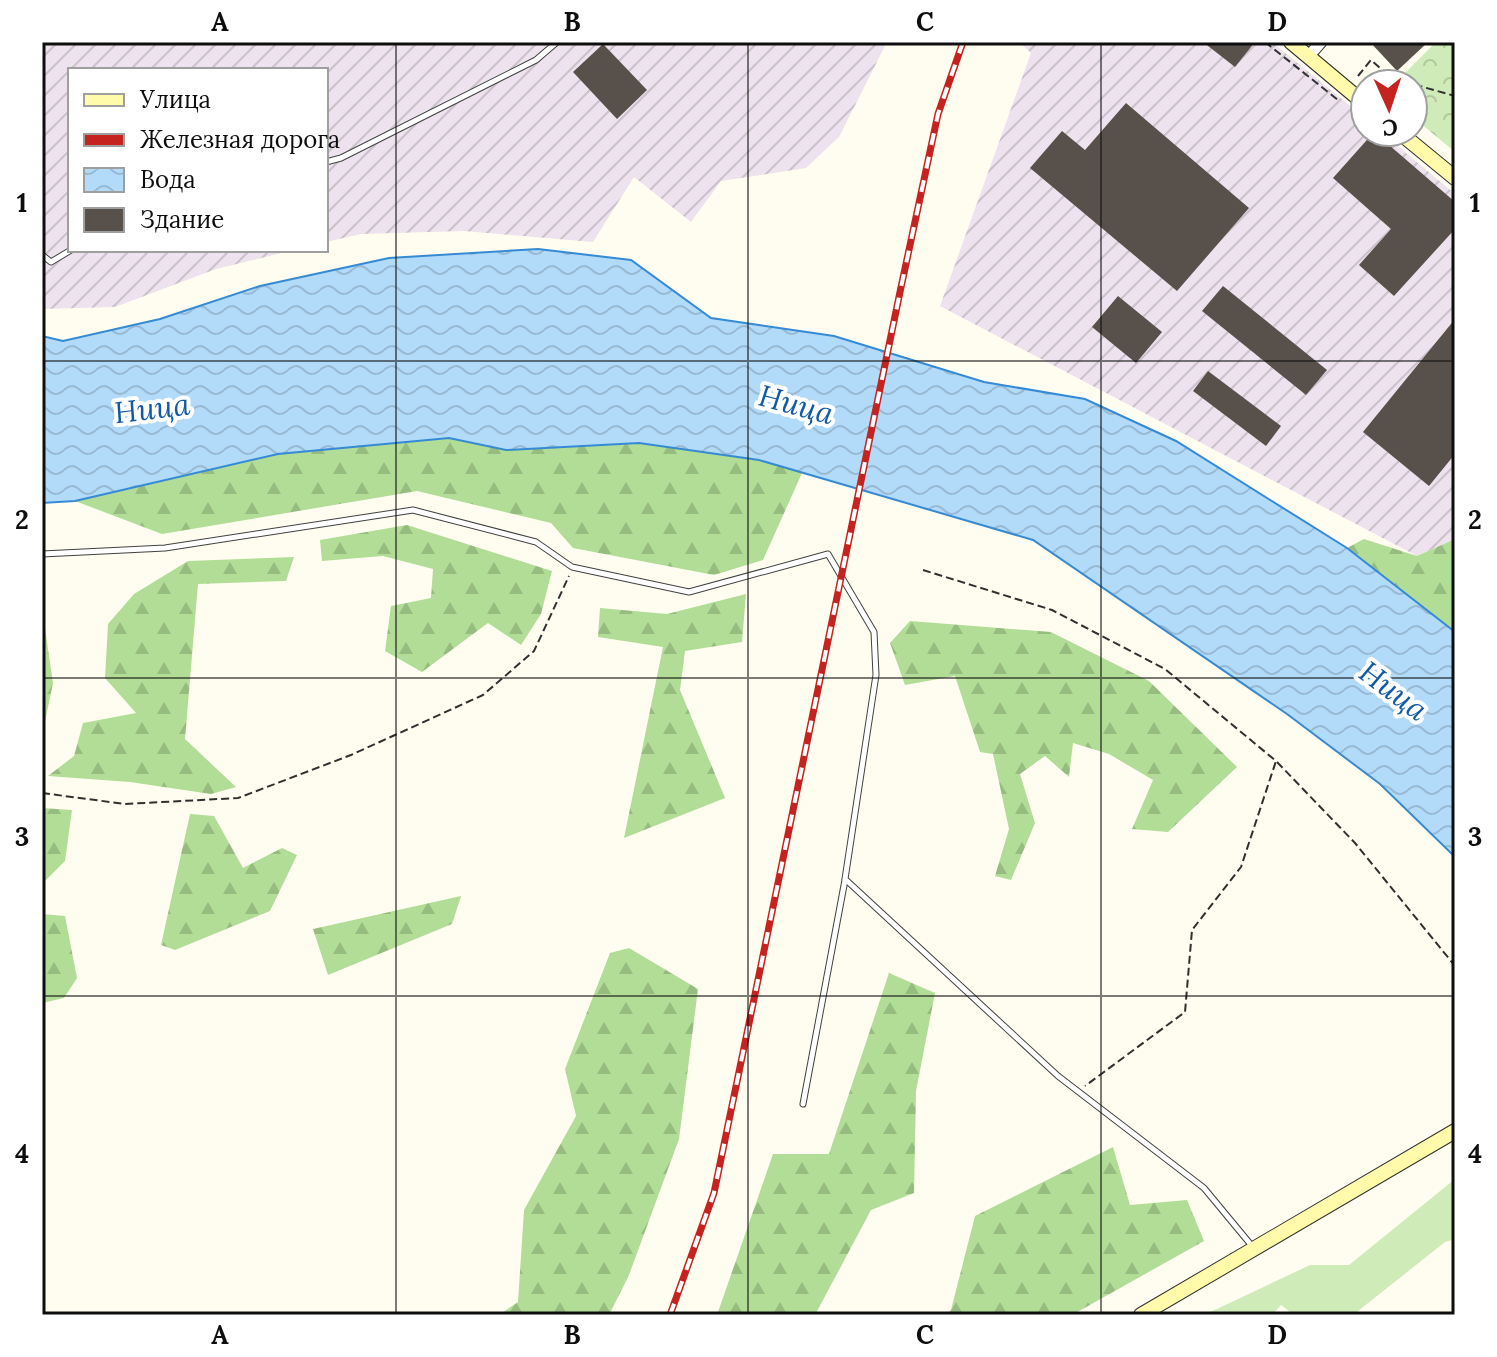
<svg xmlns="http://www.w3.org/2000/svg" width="1497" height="1357" font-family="Lora,serif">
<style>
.industrial{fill:url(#industrial-furrows)}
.grass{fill:#cfebb7}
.forest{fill:url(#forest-firs)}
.park{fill:url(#park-crowns)}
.water{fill:url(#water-waves);stroke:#368ad3;stroke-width:2}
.building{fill:#58504a}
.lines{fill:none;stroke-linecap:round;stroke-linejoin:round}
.lane-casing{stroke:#414141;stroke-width:7}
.street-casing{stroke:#414141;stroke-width:13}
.secondary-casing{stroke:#303030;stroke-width:16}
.path{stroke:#303030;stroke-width:2;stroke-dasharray:8 4;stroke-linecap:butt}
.lane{stroke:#fff;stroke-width:5}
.street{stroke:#fff;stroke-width:11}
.secondary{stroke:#fffbab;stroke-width:14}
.rail-casing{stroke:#c52320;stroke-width:7}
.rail{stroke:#fff;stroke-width:4;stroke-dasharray:12;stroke-linecap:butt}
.grid{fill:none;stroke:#0e0e0e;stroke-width:2;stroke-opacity:0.55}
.labels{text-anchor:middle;stroke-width:8;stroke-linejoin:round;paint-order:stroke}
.water-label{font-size:30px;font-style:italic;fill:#115ba6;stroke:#fff}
.neatline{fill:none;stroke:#0e0e0e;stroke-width:3}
.grid-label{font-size:26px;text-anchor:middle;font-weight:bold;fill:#0e0e0e}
</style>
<defs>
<pattern id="industrial-furrows" width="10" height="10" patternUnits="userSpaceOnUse" patternTransform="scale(2)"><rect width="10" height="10" fill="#ede2ed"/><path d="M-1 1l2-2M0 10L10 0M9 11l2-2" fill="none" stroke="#cac1ca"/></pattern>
<pattern id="forest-firs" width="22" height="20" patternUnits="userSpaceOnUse" patternTransform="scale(2)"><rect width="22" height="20" fill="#b1dd96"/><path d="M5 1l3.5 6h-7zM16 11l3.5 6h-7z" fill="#97bc80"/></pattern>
<pattern id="park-crowns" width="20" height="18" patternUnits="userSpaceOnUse" patternTransform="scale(2)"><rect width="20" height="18" fill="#cfebb7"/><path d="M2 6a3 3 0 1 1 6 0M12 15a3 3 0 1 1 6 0" fill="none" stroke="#b1c89c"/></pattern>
<pattern id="water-waves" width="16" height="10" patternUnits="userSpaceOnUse" patternTransform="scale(2)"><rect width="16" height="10" fill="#b2daf9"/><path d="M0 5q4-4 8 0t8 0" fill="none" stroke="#98bad4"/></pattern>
</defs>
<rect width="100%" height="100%" fill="#fffdf0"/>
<g class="industrial">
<polygon points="42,42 887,42 839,137 806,168 721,181 691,222 634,177 593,242 464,231 361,234 326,242 326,70 70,70 70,250 294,250 216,269 115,307 42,309"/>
<polygon points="1019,42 1272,42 1365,118 1365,132 1381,132 1455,194 1455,539 1417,556 940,306 1031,53"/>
</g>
<polygon class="grass" points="1455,1179 1455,1239 1445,1242 1353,1315 1294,1315 1281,1305 1272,1315 1204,1315 1310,1265 1349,1265"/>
<g class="forest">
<polygon points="449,438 506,450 639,443 759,460 802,473 763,560 714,575 573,548 551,523 417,491 162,534 75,501 278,454"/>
<polygon points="407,525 552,571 541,614 521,645 488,623 422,672 385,651 391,606 431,598 433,569 383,556 322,561 320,540"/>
<polygon points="1364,539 1417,556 1455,539 1455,632 1347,548"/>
<polygon points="294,557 286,581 198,584 185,739 236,787 211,794 130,782 48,776 74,756 83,723 136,713 105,678 108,624 134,594 188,561"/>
<polygon points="746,594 742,642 685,651 680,690 725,798 624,838 663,647 598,637 600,608 667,614"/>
<polygon points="43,615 53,683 42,736 42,616"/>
<polygon points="910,621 1051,632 1149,681 1237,767 1168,832 1132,829 1153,780 1109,754 1073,743 1069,777 1045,756 1020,774 1035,823 1011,880 995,876 1009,829 993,754 980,752 955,676 905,685 890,643"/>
<polygon points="42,808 72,810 65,861 42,884"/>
<polygon points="190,814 214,816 243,868 282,848 297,855 270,911 175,950 161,945"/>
<polygon points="461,896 452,924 328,975 313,929"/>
<polygon points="42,914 65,916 77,978 64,998 42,1003"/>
<polygon points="629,948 698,989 679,1139 629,1275 609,1315 499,1315 518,1302 524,1210 576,1116 565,1069 610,953"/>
<polygon points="889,973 935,993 916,1091 914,1193 871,1210 815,1315 717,1315 773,1154 829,1154"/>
<polygon points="1113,1147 1130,1205 1187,1200 1204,1241 1072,1315 945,1315 951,1310 975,1216"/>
</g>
<polygon class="park" points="1436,42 1455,42 1455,152 1413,117 1413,84 1394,84"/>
<polygon class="water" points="538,249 631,260 711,318 834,336 984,382 1085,399 1176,441 1347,548 1455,632 1455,857 1380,784 1287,714 1033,540 759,460 639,443 506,450 449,438 278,454 75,501 42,503 42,336 63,341 160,319 260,286 389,258"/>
<g class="building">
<polygon points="1203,42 1255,42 1235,67"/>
<polygon points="1370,42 1428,42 1397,71"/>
<polygon points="603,44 647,90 617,119 573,72"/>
<polygon points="1126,103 1249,208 1177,291 1030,168 1062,131 1085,150"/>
<polygon points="1374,132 1455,202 1455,229 1394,296 1359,265 1391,229 1333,178"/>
<polygon points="1223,286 1327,370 1306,395 1202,311"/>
<polygon points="1118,296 1162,332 1136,363 1092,327"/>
<polygon points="1455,319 1455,454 1429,486 1363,432"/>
<polygon points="1208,371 1281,426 1266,446 1193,391"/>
</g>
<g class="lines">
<defs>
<g id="lane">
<polyline points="326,162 341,158 536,60 557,42"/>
<polyline points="42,255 51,262 71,250"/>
<polyline points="42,554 165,548 413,510 536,542 572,567 689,592 828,554 874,632 876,675 845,879 1058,1076 1204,1188 1252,1246"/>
<polyline points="803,1104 845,880"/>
</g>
<polyline id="street" points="1308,57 1321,42"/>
<g id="secondary">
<polyline points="1291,42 1365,104"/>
<polyline points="1399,132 1455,178"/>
<polyline points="1141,1315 1455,1131"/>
</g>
</defs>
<use href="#lane" class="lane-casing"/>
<use href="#street" class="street-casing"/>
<use href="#secondary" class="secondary-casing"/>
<g class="path">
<polyline points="1265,42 1338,100"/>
<polyline points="1358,76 1371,60 1391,78 1455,96"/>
<polyline points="923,570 1052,610 1165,669 1276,761 1241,867 1192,930 1185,1012 1085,1086"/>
<polyline points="1277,762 1355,843 1455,966"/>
<polyline points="42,793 125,804 238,798 351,755 483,695 534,651 569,576"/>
</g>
<use href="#lane" class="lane"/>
<use href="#street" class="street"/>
<use href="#secondary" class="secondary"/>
<defs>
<polyline id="rail" points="670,1315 714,1193 900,292 938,114 963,42"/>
</defs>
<use href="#rail" class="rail-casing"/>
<use href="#rail" class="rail"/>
</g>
<path class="grid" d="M396 42V1315M748 42V1315M1101 42V1315M42 361H1455M42 678H1455M42 996H1455"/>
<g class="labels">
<g class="water-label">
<text transform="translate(796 405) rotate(15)" y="10">Ница</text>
<text transform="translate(152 409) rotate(-7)" y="10">Ница</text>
<text transform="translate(1393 691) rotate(37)" y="10">Ница</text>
</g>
</g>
<rect width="1497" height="1357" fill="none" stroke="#ffffff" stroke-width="88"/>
<rect x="68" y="68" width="260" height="184" fill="#ffffff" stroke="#9f9f9f" stroke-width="2"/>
<rect x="84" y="94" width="40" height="12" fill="#fffbab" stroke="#9f9f9f" stroke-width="2"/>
<text x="140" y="108" font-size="24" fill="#0e0e0e">Улица</text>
<rect x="84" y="134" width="40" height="12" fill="#c52320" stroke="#9f9f9f" stroke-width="2"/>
<text x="140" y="148" font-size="24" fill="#0e0e0e">Железная дорога</text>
<rect x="84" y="168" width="40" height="24" fill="url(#water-waves)" stroke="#9f9f9f" stroke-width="2"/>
<text x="140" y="188" font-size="24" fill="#0e0e0e">Вода</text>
<rect x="84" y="208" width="40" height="24" fill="#58504a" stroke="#9f9f9f" stroke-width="2"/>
<text x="140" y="228" font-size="24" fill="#0e0e0e">Здание</text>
<g transform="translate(1389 108) rotate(177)"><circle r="38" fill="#ffffff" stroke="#9f9f9f" stroke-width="2"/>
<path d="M0-6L14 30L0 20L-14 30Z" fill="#c52320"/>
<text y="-12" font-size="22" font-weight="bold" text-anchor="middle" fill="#0e0e0e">С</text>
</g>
<rect x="44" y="44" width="1409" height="1269" class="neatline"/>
<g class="grid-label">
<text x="220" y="31">A</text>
<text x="572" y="31">B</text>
<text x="925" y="31">C</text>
<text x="1277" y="31">D</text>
<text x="22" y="212">1</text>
<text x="1475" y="212">1</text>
<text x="22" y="529">2</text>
<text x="1475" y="529">2</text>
<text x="22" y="846">3</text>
<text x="1475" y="846">3</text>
<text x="22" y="1163">4</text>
<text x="1475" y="1163">4</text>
<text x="220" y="1344">A</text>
<text x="572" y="1344">B</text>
<text x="925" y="1344">C</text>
<text x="1277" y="1344">D</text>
</g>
</svg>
